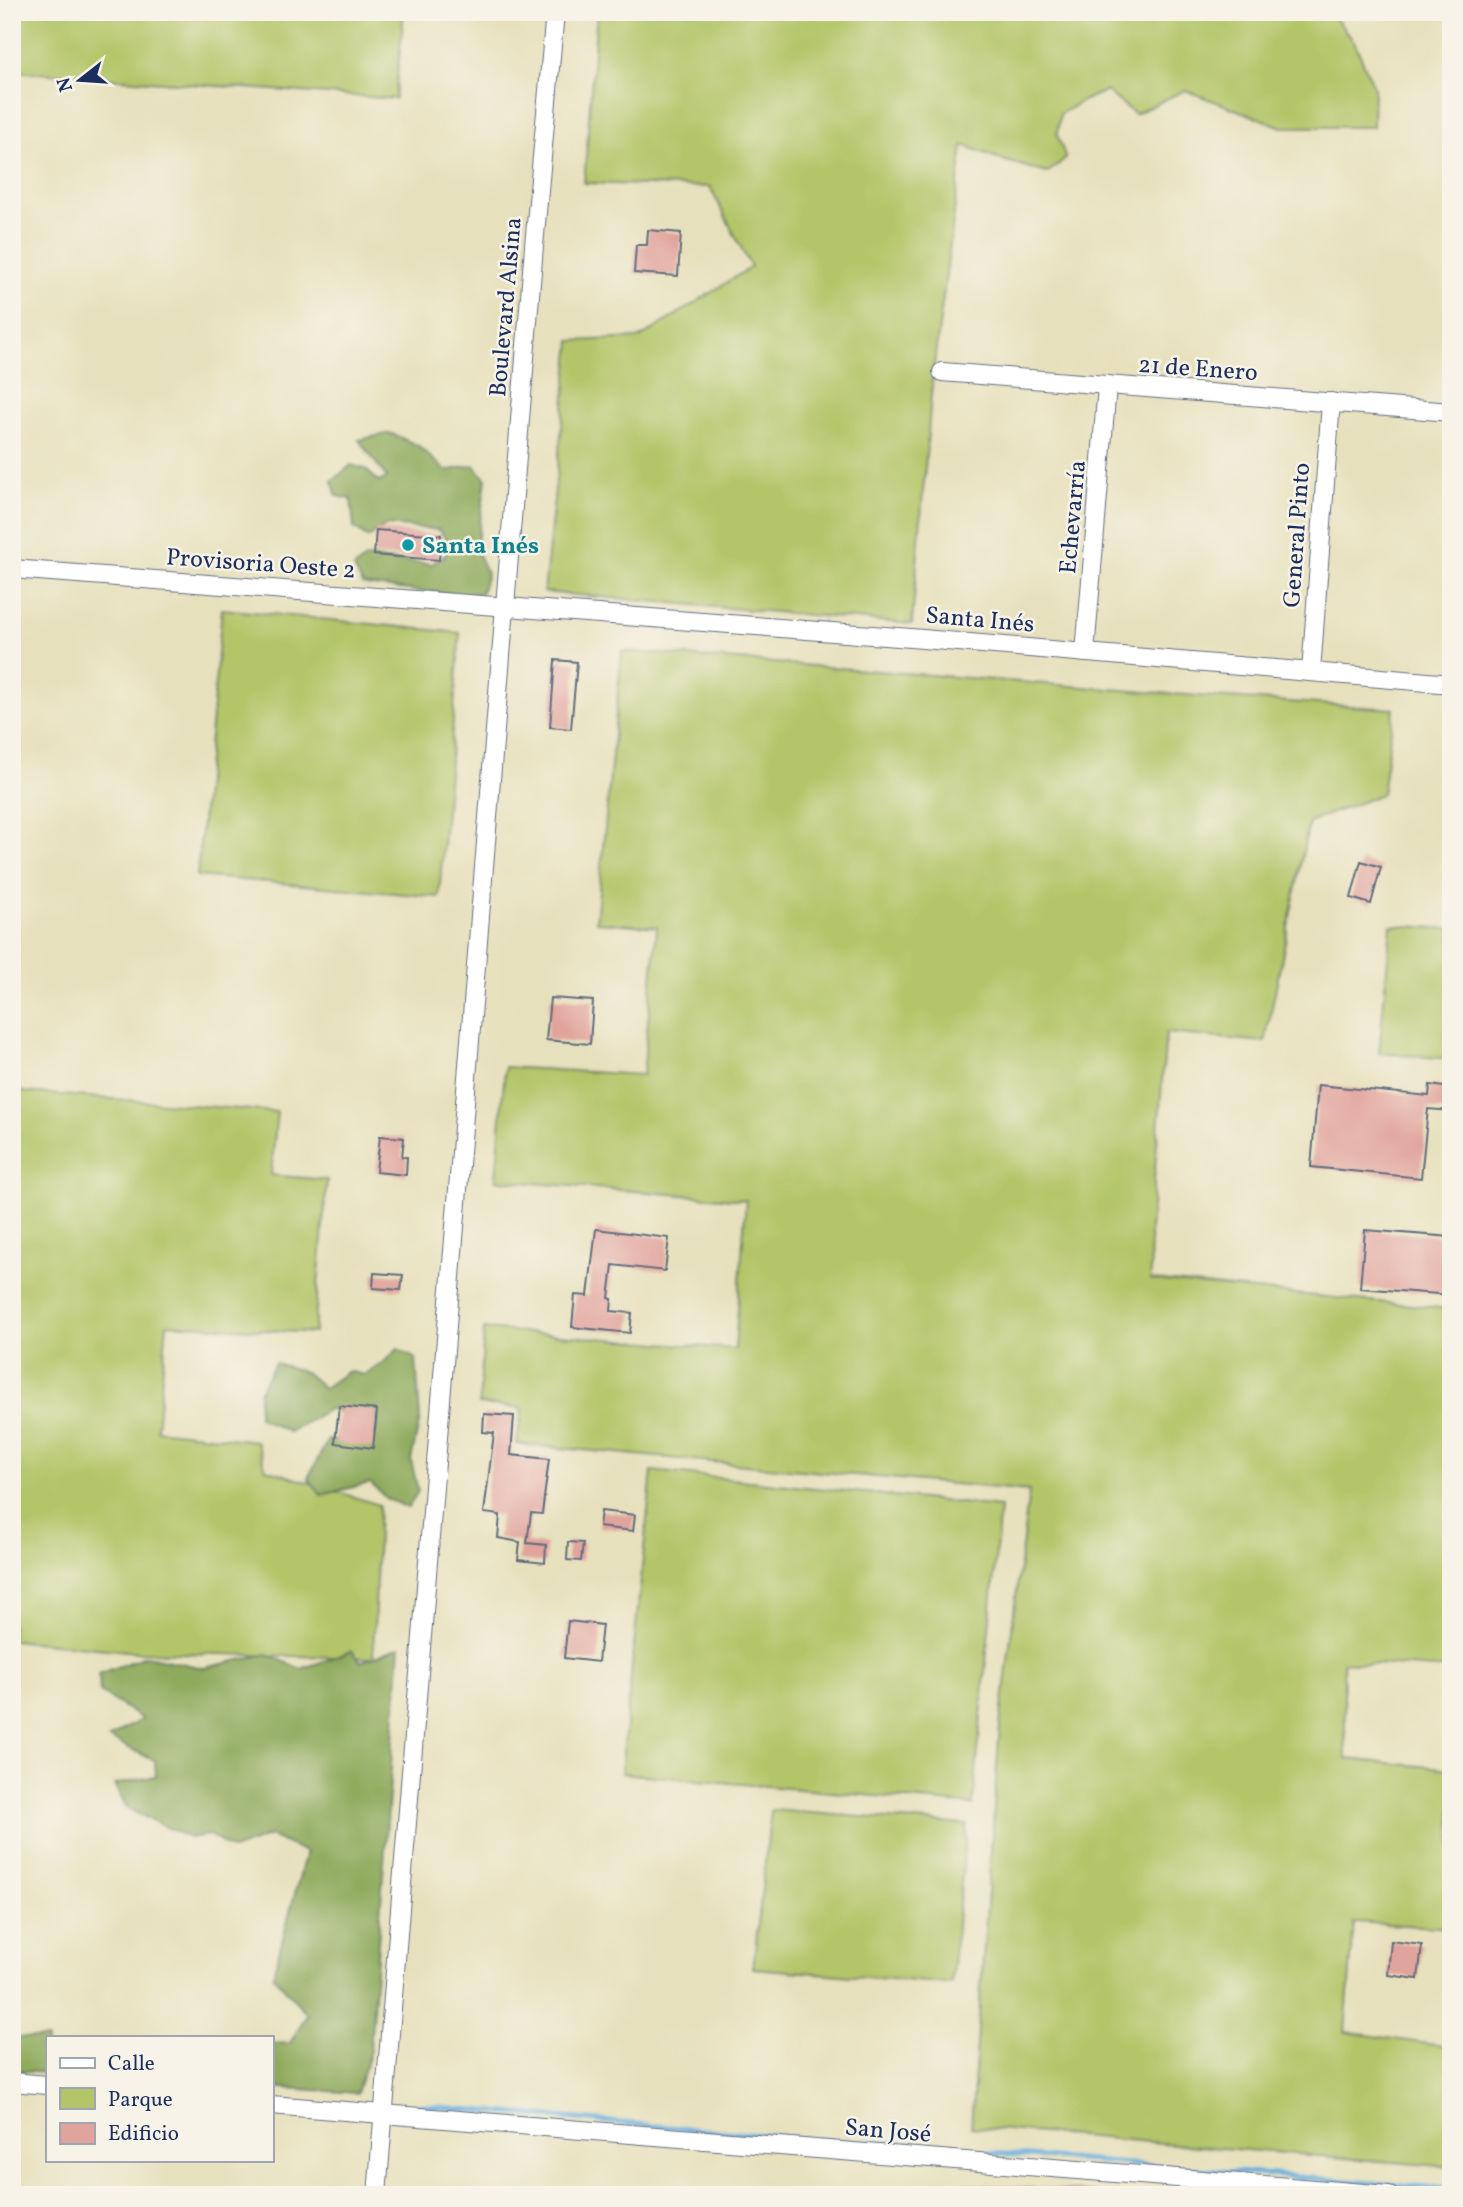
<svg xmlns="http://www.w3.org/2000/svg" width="1463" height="2207" font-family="Vollkorn,serif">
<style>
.green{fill:#b3c568;stroke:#677a63;stroke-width:2}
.forest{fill:#8eaa5c;stroke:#546c5d;stroke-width:2}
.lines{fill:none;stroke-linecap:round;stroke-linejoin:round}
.stream{stroke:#66aedd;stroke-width:5}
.building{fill:#e1a49c}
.street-casing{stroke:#626d7f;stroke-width:20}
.street{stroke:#fff;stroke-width:18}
.culture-dot{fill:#0f9aa8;stroke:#f7f3e8;stroke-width:2.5}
.labels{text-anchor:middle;stroke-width:5;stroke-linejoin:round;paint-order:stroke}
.street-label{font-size:24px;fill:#1b2f5e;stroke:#f7f3e8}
.culture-label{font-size:24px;font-weight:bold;fill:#0d838f;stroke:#f7f3e8;text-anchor:start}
</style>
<rect width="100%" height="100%" fill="#f7f3e8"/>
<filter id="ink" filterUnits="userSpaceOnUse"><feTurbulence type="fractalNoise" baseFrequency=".0143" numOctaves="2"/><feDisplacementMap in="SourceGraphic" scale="14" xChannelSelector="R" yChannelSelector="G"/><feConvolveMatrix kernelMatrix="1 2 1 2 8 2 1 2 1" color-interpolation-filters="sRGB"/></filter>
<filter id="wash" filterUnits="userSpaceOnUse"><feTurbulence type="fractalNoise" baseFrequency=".00686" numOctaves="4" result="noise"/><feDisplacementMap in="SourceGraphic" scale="28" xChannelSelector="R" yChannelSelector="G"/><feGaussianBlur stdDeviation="1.57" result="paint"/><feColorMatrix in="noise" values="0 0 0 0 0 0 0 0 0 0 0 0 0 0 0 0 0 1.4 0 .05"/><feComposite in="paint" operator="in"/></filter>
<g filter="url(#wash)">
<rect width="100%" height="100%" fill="#e7e0bc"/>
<g class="green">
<polygon points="12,12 404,12 395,99 12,71"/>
<polygon points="597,12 1330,12 1354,41 1374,87 1373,127 1282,127 1185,90 1135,114 1106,91 1084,100 1060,114 1057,134 1066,159 1047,173 1006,161 963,145 933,372 912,624 544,592 571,341 640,338 751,267 710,187 584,183"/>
<polygon points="222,609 460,633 439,897 197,876"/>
<polygon points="622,651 1199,696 1394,709 1382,794 1309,822 1265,1042 1166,1033 1150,1230 1151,1280 1451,1309 1451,1669 1343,1662 1346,1759 1451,1769 1451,1928 1354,1922 1345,2032 1451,2047 1451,2167 971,2127 1000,1725 1029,1491 517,1444 522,1408 479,1404 484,1329 735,1349 746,1200 496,1180 505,1067 643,1075 657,927 596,922"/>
<polygon points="1391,925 1451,929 1451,1059 1379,1053"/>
<polygon points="12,1091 277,1112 271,1175 327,1180 314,1333 167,1324 157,1430 256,1441 266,1469 379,1505 373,1658 138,1652 12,1640"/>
<polygon points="652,1471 1000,1507 973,1805 621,1773"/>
<polygon points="771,1810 967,1825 951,1984 753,1968"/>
<polygon points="958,2184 1130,2195 957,2195"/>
</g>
<g class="forest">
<polygon points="390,433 417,445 446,471 474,465 486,479 476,550 487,574 481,593 454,595 363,585 354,568 366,558 432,564 445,556 446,539 439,530 387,525 368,538 354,528 351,499 337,496 332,481 351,465 365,469 379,482 387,478 359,440"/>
<polygon points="398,1349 416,1359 420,1419 411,1460 418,1491 408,1508 387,1499 370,1483 321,1495 308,1478 328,1440 374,1436 378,1418 342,1413 331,1408 289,1432 258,1417 259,1392 275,1363 305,1372 324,1388 348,1371 364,1375 383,1363"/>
<polygon points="400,1647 370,2050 357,2093 271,2087 271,2044 290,2043 307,2014 273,1975 306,1852 270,1836 233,1850 209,1835 189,1838 128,1809 114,1785 156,1776 155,1761 109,1738 142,1719 100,1692 99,1674 146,1656 204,1668 267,1654 301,1669 352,1651 361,1662"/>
<polygon points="12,2037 47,2039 47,2073 12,2071"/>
</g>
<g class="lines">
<g class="stream">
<polyline points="416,2105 818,2140 940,2145"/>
<polyline points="955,2147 991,2153 1451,2189"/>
</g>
</g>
<g id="blocks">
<g class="building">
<polygon points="648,230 681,233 678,276 634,273 636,245 647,245"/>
<polygon points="376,530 441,535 439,560 374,555"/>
<polygon points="555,660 577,662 571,729 550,727"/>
<polygon points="1361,861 1381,867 1371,904 1351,898"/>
<polygon points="550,998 593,1001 590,1044 546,1040"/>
<polygon points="1318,1085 1429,1096 1430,1085 1451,1088 1451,1111 1428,1109 1421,1178 1311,1167"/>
<polygon points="380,1136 404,1138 402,1157 407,1157 406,1175 376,1172"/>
<polygon points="596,1229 669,1238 665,1271 613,1265 609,1298 612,1299 611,1311 632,1313 630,1333 572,1327 575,1295 588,1296"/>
<polygon points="1365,1230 1451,1237 1451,1295 1360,1288"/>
<polygon points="374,1273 403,1275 401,1290 373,1288"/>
<polygon points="339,1406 377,1410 373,1448 335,1443"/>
<polygon points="484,1414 514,1416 511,1455 549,1459 542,1514 531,1513 527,1543 546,1545 545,1563 518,1560 520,1542 498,1538 500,1515 484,1513 494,1433 483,1432"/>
<polygon points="601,1511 635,1515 633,1531 599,1527"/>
<polygon points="568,1542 583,1543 581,1561 567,1560"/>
<polygon points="568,1621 602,1625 598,1662 564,1658"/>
<polygon points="1391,1941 1422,1945 1418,1979 1388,1975"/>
</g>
</g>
</g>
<g filter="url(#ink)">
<use href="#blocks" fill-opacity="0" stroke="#626d7f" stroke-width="2"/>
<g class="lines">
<defs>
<g id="street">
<polyline points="942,372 1451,412"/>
<polyline points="12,569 911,638 1451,684"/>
<polyline points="1085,653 1107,386"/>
<polyline points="1311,672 1331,402"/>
<polyline points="12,2082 47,2085"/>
<polyline points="271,2105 1388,2195"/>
<polyline points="377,2195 534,246 555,12"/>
</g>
</defs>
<use href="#street" class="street-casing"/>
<use href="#street" class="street"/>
</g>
</g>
<circle class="culture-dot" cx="408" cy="545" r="7"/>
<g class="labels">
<g class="street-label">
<text transform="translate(505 307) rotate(-85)" y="8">Boulevard Alsina</text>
<text transform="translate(1198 368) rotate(4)" y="8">21 de Enero</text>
<text transform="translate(1072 517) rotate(-85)" y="8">Echevarría</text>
<text transform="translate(1296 535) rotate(-86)" y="8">General Pinto</text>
<text transform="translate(261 563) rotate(4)" y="8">Provisoria Oeste 2</text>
<text transform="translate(980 619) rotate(5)" y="8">Santa Inés</text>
<text transform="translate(888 2130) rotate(5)" y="8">San José</text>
</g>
<g class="culture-label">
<text x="422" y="553">Santa Inés</text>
</g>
</g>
<rect width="1463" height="2207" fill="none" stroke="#f7f3e8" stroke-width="42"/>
<rect x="46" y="2036" width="228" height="126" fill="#f7f3e8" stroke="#9fa5b1" stroke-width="2"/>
<rect x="60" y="2058" width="35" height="10" fill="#ffffff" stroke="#9fa5b1" stroke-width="2"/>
<text x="108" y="2070" font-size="21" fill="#1b2f5e">Calle</text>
<rect x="60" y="2088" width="35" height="21" fill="#b3c568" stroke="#9fa5b1" stroke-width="2"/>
<text x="108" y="2106" font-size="21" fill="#1b2f5e">Parque</text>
<rect x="60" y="2123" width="35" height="21" fill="#e1a49c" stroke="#9fa5b1" stroke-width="2"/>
<text x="108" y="2140" font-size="21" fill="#1b2f5e">Edificio</text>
<g transform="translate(80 80) rotate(253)" stroke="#f7f3e8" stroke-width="5" paint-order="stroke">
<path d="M0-5L12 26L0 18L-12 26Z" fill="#1b2f5e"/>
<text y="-10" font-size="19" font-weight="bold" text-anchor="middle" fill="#1b2f5e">N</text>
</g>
</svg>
